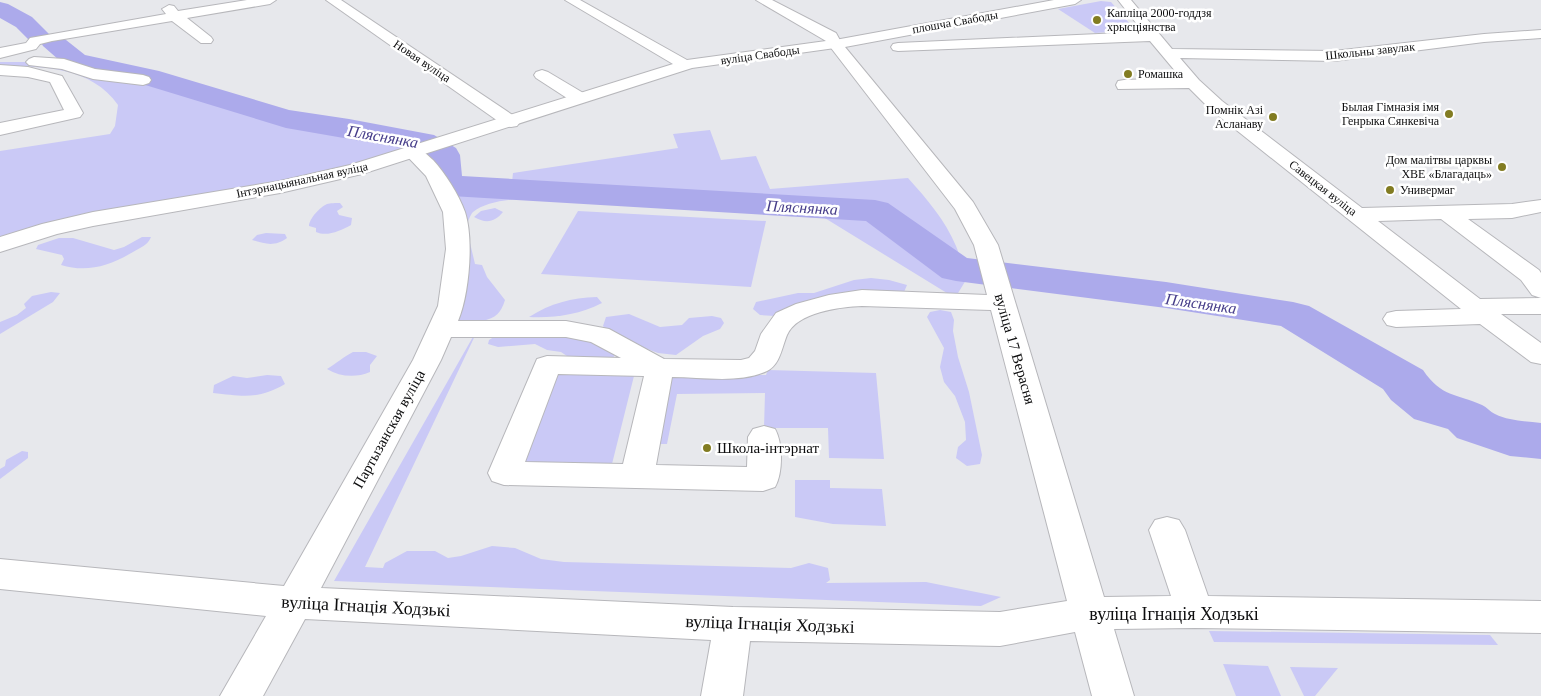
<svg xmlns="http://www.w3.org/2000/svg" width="1541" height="696" font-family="Georgia,serif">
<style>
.green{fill:#cac9f6}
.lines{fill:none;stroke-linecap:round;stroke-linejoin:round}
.river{fill:#acaaeb;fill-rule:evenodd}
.minor-casing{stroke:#b7b7bb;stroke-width:2}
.major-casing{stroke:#b7b7bb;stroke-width:2}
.minor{fill:#fff;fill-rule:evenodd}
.major{fill:#fff;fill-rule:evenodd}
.poi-dot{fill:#827c22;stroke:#fff;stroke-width:2}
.labels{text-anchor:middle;stroke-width:5;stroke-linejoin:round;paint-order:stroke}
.far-poi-label{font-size:12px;fill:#0d0d0e;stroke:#fff;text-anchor:start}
.far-street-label{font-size:12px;fill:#0d0d0e;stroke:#fff}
.street-label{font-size:15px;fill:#0d0d0e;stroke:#fff}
.poi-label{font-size:15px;fill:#0d0d0e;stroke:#fff;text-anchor:start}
.water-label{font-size:16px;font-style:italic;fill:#473e8a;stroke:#fff}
.near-street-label{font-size:18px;fill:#0d0d0e;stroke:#fff}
</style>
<rect width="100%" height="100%" fill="#e7e8ec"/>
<g class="green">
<polygon points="1101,1 1111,2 1135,30 1095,33 1058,9"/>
<path d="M0 62H50L159 83 164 82 286 119 349 128 426 143 348 167 302 177 0 238V151L110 134 115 126 118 105C92 67 42 66 0 66Z"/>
<path d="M710 130 721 160 756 156 770 189 908 178C927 199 945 220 956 246 961 257 961 268 966 280L955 298 815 212 539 197C521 199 488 199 473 212 470 215 468 222 466 226L475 264 482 265 487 277 505 300C501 313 496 318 482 321L365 567 383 568 385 563 407 551H435L448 558 461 556 492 546 515 548 541 559 564 562 791 568 809 563 828 568 830 580 826 583 926 582 1001 597 981 606 334 581 478 328 453 317 467 289 468 272 428 159 430 155 438 152 444 155V174L451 186 482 188 512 182 513 173 678 148 673 134Z"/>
<path d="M340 203 343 207 337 211 339 215 352 218 351 225C340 231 327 237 316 232V228L309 226C309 219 320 207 327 204 330 203 336 203 340 203Z"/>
<path d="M495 208 503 212C495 222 486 224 474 217L481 211Z"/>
<polygon points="578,211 766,221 751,287 541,274"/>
<path d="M266 233 285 234 287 238C275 247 265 244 252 240L257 235Z"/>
<path d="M142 237H151C148 245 140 248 133 252 109 266 87 273 61 265L64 259 62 255 36 249 38 245 59 238H73L114 250 124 247Z"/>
<polygon points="871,278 889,280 907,285 904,292 775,316 760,315 753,309 756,302 798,293 814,293 854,280"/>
<polygon points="51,292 60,293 53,302 0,334 0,322 17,315 26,308 24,304 32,296"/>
<path d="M597 297 602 303C578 315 555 318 529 317 551 303 571 298 597 297Z"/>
<polygon points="940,310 951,312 954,320 953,331 958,357 969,392 982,455 980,464 967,466 956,458 958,447 966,440 965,422 955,396 944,382 940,367 944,348 927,317 930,312"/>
<polygon points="629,314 660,327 682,325 689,318 712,316 721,318 724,323 720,329 703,336 676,355 658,353 610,335 603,326 606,317"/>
<polygon points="550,331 602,344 617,351 613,358 601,360 570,358 561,352 547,350 535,344 498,347 488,344 489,340 497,335"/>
<path d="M353 352H366L377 356 370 365V372C356 378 340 377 327 369 337 363 343 357 353 352Z"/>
<polygon points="768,370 876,373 884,459 829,458 828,428 764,428 765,393 677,394 667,444 658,444 672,375 766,375"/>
<polygon points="569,371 635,372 611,468 516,466 555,376"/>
<path d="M267 375 281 376 285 384C258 400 242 396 213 393L214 385 233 376 247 378Z"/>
<polygon points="22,451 28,452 28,458 0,479 0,469 5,466 6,460"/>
<polygon points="795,480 830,480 830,488 882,489 886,526 833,524 795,517"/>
<polygon points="1209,631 1490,635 1498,645 1214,642"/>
<polygon points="1223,664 1268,666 1281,696 1236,696"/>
<polygon points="1290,667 1338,668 1315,696 1304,696"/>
</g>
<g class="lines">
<path class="river" d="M0 2 8 4 32 17 49 34 61 36 85 55 159 71 289 110 349 119 434 135 456 148 460 155 462 176 875 200 888 203 967 258 1166 282 1293 302 1309 306 1423 370C1442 398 1456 393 1482 405 1487 407 1490 412 1495 414 1509 421 1525 421 1541 423V459L1510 456 1457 438 1448 429 1414 419 1391 400 1383 389 1281 326 1166 308 956 281 942 278 866 221 451 196 439 193 427 174 428 159 413 150 286 128 142 84 67 67 43 46 40 41 28 39 16 27 0 18Z"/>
<defs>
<g id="minor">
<polygon points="247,0 276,0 270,4 187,18 211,37 213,40 211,43 201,43 172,21 52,41 40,44 36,49 0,58 0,48 26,43 30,38 166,14 162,9 169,5 174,6 178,11"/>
<polygon points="326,0 341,0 517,118 520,122 517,126 511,127 505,126"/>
<path d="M1054 0H1081L1075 4 845 47 973 202 998 245 1104 597 1171 596 1149 530 1155 520 1167 517 1179 520 1185 530 1208 596 1541 601V633L1195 628 1114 629 1134 696H1092L1075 632 1000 646 750 641 743 696H701L711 640 305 619 263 696H220L266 616 0 589V559L284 586 413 360 438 306 446 249 443 212 426 176 404 153 407 149C420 146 424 152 433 160 445 173 459 195 465 212 474 240 469 295 458 321H566L609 329 664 359 741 360 749 358 755 351 761 334 776 313 796 304 829 295 862 290 987 295 974 245 955 209 828 44 830 41 835 40ZM862 306 991 310 1067 601 1000 612 733 607 321 588 441 360 451 337H566L591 342 621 358 547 356 537 359 488 473 492 481 504 485 763 491 775 487C783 473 783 443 775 429L764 426 753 429 748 437 747 467 656 465 672 377C702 377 739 384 767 371 780 365 782 347 787 335 797 312 840 307 862 306ZM558 374 644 376 623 464 525 462Z"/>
<polygon points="1118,0 1131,0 1172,49 1334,51 1484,34 1541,30 1541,38 1484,42 1334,61 1180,58 1199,80 1222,101 1362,208 1512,204 1541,200 1541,212 1512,218 1468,219 1539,270 1541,273 1541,298 1532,295 1521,280 1441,219 1378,221 1480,299 1541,298 1541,314 1501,314 1541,343 1541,364 1531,362 1480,324 1396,327 1387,325 1383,319 1387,313 1396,311 1461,309 1210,109 1189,88 1118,89 1116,85 1118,81 1124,80 1181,78 1150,41 898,51 893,50 891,47 893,44 898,43 1143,32"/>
<polygon points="34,57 64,59 95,69 143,75 149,77 151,80 149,83 143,85 93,79 62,69 29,65 26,62 29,59"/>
<polygon points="0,65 28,67 62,76 83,113 80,117 0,135 0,123 64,110 50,82 28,77 0,75"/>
<polygon points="542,70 548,72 585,94 588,98 585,102 573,102 536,78 534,75 536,72"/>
</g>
<polygon id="major" points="565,0 580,0 687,60 826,41 756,0 772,0 836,33 842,44 840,47 835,48 692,68 362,174 280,193 93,226 57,234 0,252 0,237 42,224 93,212 280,181 350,165 673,64"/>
</defs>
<use href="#minor" class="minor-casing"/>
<use href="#major" class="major-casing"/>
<use href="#minor" class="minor"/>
<use href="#major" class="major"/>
</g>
<g class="poi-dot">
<circle cx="1097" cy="20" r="5"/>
<circle cx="1128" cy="74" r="5"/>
<circle cx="1449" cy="114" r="5"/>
<circle cx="1273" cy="117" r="5"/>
<circle cx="1502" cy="167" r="5"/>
<circle cx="1390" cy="190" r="5"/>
<circle cx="707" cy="448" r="5"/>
</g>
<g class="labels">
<g class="far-poi-label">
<text x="1107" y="17">Капліца 2000-годдзя<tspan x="1107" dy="14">хрысціянства</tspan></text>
<text x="1138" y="78">Ромашка</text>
<text x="1439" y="111" text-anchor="end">Былая Гімназія імя<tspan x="1439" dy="14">Генрыка Сянкевіча</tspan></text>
<text x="1263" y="114" text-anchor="end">Помнік Азі<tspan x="1263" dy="14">Асланаву</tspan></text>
<text x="1492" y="164" text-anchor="end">Дом малітвы царквы<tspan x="1492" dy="14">ХВЕ «Благадаць»</tspan></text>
<text x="1400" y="194">Универмаг</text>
</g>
<g class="far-street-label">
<text transform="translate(955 22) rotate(-10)" y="4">плошча Свабоды</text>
<text transform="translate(1370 51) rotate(-6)" y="4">Школьны завулак</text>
<text transform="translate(760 55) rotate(-8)" y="4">вуліца Свабоды</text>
<text transform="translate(422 61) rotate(34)" y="4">Новая вуліца</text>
<text transform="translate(302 180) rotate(-12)" y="4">Інтэрнацыянальная вуліца</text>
<text transform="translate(1323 188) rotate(38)" y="4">Савецкая вуліца</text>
</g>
<g class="street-label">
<text transform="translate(1015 349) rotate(74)" y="5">вуліца 17 Верасня</text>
<text transform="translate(389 429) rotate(-61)" y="5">Партызанская вуліца</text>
</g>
<g class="poi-label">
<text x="717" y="453">Школа-інтэрнат</text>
</g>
<g class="water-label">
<text transform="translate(383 136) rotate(10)" y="6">Пляснянка</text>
<text transform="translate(802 207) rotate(3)" y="6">Пляснянка</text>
<text transform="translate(1201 303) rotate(8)" y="6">Пляснянка</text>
</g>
<g class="near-street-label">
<text transform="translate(366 606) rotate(3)" y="6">вуліца Ігнація Ходзькі</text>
<text x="1174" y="620">вуліца Ігнація Ходзькі</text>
<text transform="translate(770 624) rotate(2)" y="6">вуліца Ігнація Ходзькі</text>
</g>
</g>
</svg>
